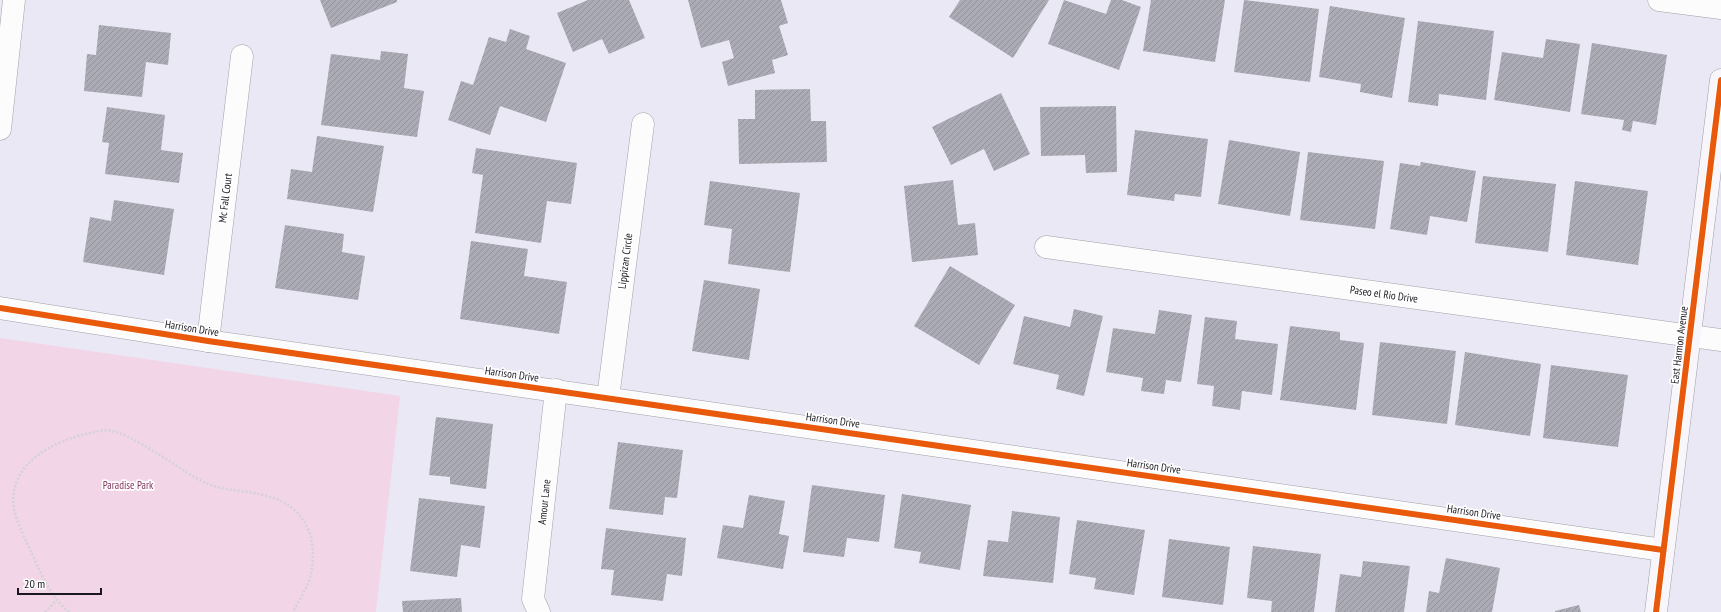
<svg xmlns="http://www.w3.org/2000/svg" width="1721" height="612" font-family="'PT Sans Narrow',sans-serif">
<style>
.park{fill:#f2d5e7}
.building{fill:url(#building-hatch)}
.lines{fill:none;stroke-linecap:round;stroke-linejoin:round}
.minor-casing{stroke:#a19fa8;stroke-width:23}
.secondary-casing{stroke:#a19fa8;stroke-width:23}
.path{stroke:#d3d3d6;stroke-width:2.5;stroke-dasharray:2 2;stroke-linecap:butt}
.minor{stroke:#fcfcfd;stroke-width:22}
.secondary{stroke:#f8f6fa;stroke-width:22}
.cycleway-casing{stroke:#fff;stroke-width:8}
.cycleway{stroke:#e8590c;stroke-width:6}
.labels{text-anchor:middle;stroke-width:3.5;stroke-linejoin:round;paint-order:stroke}
.street-label{font-size:11px;fill:#19181f;stroke:#fff}
.park-label{font-size:11px;fill:#83355f;stroke:#fff}
</style>
<defs>
<pattern id="building-hatch" width="6" height="6" patternUnits="userSpaceOnUse"><rect width="6" height="6" fill="#aaabb4"/><path d="M-1 1l2-2M0 6l6-6M5 7l2-2" fill="none" stroke="#92929a"/></pattern>
</defs>
<rect width="100%" height="100%" fill="#eae8f4"/>
<polygon class="park" points="0,338 400,396 376,612 0,612"/>
<g class="building">
<polygon points="320,0 397,0 397,2 331,28"/>
<polygon points="588,0 629,0 645,38 609,54 602,39 573,52 557,13"/>
<polygon points="688,0 781,0 788,23 779,26 788,55 772,60 775,73 728,86 722,62 734,58 729,40 701,48"/>
<polygon points="960,0 1049,0 1013,58 949,17"/>
<polygon points="1064,0 1106,14 1111,0 1122,0 1141,7 1119,70 1048,44"/>
<polygon points="1151,0 1225,0 1215,62 1143,51"/>
<polygon points="1244,0 1319,9 1310,82 1234,72"/>
<polygon points="1330,6 1405,18 1392,98 1360,92 1361,84 1319,77"/>
<polygon points="1418,21 1494,31 1486,100 1439,94 1438,106 1408,102"/>
<polygon points="99,25 171,33 168,65 146,62 142,97 84,91 87,54 96,55"/>
<polygon points="510,29 530,36 526,49 566,63 546,122 500,106 490,135 448,120 461,81 473,85 489,37 506,42"/>
<polygon points="1546,39 1580,44 1570,112 1494,100 1502,52 1543,58"/>
<polygon points="1592,43 1667,55 1656,125 1633,121 1631,132 1622,130 1624,120 1581,114"/>
<polygon points="381,51 408,54 404,88 424,91 417,137 321,125 331,54 380,60"/>
<polygon points="810,89 811,121 826,121 827,162 739,164 738,119 755,119 755,90"/>
<polygon points="1001,93 1030,154 994,171 984,149 951,165 932,127"/>
<polygon points="1116,106 1117,172 1086,173 1085,155 1041,156 1040,107"/>
<polygon points="107,107 165,115 161,150 183,153 179,183 105,174 109,143 102,142"/>
<polygon points="1135,130 1208,139 1201,197 1175,194 1174,201 1127,195"/>
<polygon points="317,136 384,146 373,212 287,199 291,169 312,172"/>
<polygon points="1229,140 1300,152 1290,216 1218,204"/>
<polygon points="476,148 577,163 571,204 547,201 541,243 475,233 483,175 472,173"/>
<polygon points="1308,152 1384,161 1375,229 1300,220"/>
<polygon points="1421,162 1476,171 1467,222 1430,216 1427,235 1390,229 1400,163 1420,166"/>
<polygon points="1483,176 1556,184 1548,252 1475,243"/>
<polygon points="953,180 958,225 975,223 978,255 912,262 904,186"/>
<polygon points="710,181 800,193 790,272 728,264 732,229 704,225"/>
<polygon points="1575,181 1648,191 1638,265 1566,255"/>
<polygon points="114,200 174,209 164,275 83,262 90,217 111,221"/>
<polygon points="285,225 344,234 342,252 365,256 358,300 275,288"/>
<polygon points="471,241 528,249 524,276 567,282 559,334 460,319"/>
<polygon points="950,266 1015,305 979,365 914,326"/>
<polygon points="704,280 760,289 749,360 692,351"/>
<polygon points="1074,309 1103,316 1084,396 1056,389 1059,375 1013,364 1024,316 1070,327"/>
<polygon points="1159,310 1192,315 1181,382 1166,380 1164,394 1141,391 1143,378 1106,372 1113,328 1155,334"/>
<polygon points="1205,317 1237,321 1235,339 1278,344 1272,395 1242,391 1240,410 1212,406 1214,386 1197,384"/>
<polygon points="1290,326 1340,332 1340,340 1364,343 1356,410 1280,400"/>
<polygon points="1380,342 1456,351 1447,424 1372,415"/>
<polygon points="1465,352 1541,364 1530,436 1455,425"/>
<polygon points="1551,365 1628,375 1618,447 1543,438"/>
<polygon points="436,417 493,424 486,489 450,484 450,477 429,475"/>
<polygon points="618,442 683,450 677,498 665,497 663,515 609,509"/>
<polygon points="812,485 885,495 879,542 847,538 844,557 803,552"/>
<polygon points="902,494 971,505 960,570 919,563 921,552 894,548"/>
<polygon points="749,495 785,501 779,534 789,536 783,569 717,558 723,525 743,528"/>
<polygon points="419,498 485,506 480,548 461,545 457,577 410,571"/>
<polygon points="1012,511 1060,517 1053,583 983,576 988,540 1008,542"/>
<polygon points="1077,520 1145,530 1134,595 1094,589 1096,578 1069,574"/>
<polygon points="606,528 686,538 682,576 667,574 663,601 611,595 614,570 601,569"/>
<polygon points="1169,539 1230,547 1223,605 1162,597"/>
<polygon points="1253,546 1321,554 1314,612 1271,612 1272,601 1247,598"/>
<polygon points="1446,558 1500,568 1492,612 1426,612 1429,591 1439,593"/>
<polygon points="1363,561 1410,566 1404,612 1335,612 1340,574 1361,577"/>
<polygon points="461,598 462,612 403,612 402,601"/>
<polygon points="1579,605 1581,612 1555,612 1555,611"/>
</g>
<g class="lines">
<defs>
<g id="minor">
<polyline points="1659,0 1721,8"/>
<polyline points="0,129 14,0"/>
<polyline points="1046,247 1721,340"/>
<polyline points="0,308 208,341 1663,550"/>
<polyline points="208,341 242,56"/>
<polyline points="608,398 643,124"/>
<polyline points="539,612 533,599 556,390"/>
</g>
<polyline id="secondary" points="1656,612 1721,80"/>
</defs>
<use href="#minor" class="minor-casing"/>
<use href="#secondary" class="secondary-casing"/>
<g class="path">
<polyline points="45,612 56,601"/>
<path d="M69 612C50 596 42 576 32 554 26 540 17 524 14 509 7 465 51 442 86 434 92 433 98 431 104 430 129 429 182 473 208 484 228 492 250 490 270 497 306 507 318 539 311 573 309 586 299 600 293 612"/>
</g>
<use href="#minor" class="minor"/>
<use href="#secondary" class="secondary"/>
<defs>
<g id="cycleway">
<polyline points="0,308 208,341 1663,550"/>
<polyline points="1656,612 1721,80"/>
</g>
</defs>
<use href="#cycleway" class="cycleway-casing"/>
<use href="#cycleway" class="cycleway"/>
</g>
<g class="labels">
<g class="street-label">
<text transform="translate(225 198) rotate(-83)" y="4">Mc Fall Court</text>
<text transform="translate(625 261) rotate(-83)" y="4">Lippizan Circle</text>
<text transform="translate(1384 294) rotate(8)" y="4">Paseo el Rio Drive</text>
<text transform="translate(192 328) rotate(9)" y="4">Harrison Drive</text>
<text transform="translate(1679 345) rotate(-83)" y="4">East Harmon Avenue</text>
<text transform="translate(512 374) rotate(8)" y="4">Harrison Drive</text>
<text transform="translate(833 420) rotate(8)" y="4">Harrison Drive</text>
<text transform="translate(1154 466) rotate(8)" y="4">Harrison Drive</text>
<text transform="translate(544 502) rotate(-84)" y="4">Amour Lane</text>
<text transform="translate(1474 512) rotate(8)" y="4">Harrison Drive</text>
</g>
<g class="park-label">
<text x="128" y="489">Paradise Park</text>
</g>
</g>
<path d="M18 588v6h83v-6" fill="none" stroke="#19181f" stroke-width="2"/>
<text x="24" y="588" font-size="12" fill="#19181f" stroke="#ffffff" stroke-width="3" paint-order="stroke">20 m</text>
</svg>
